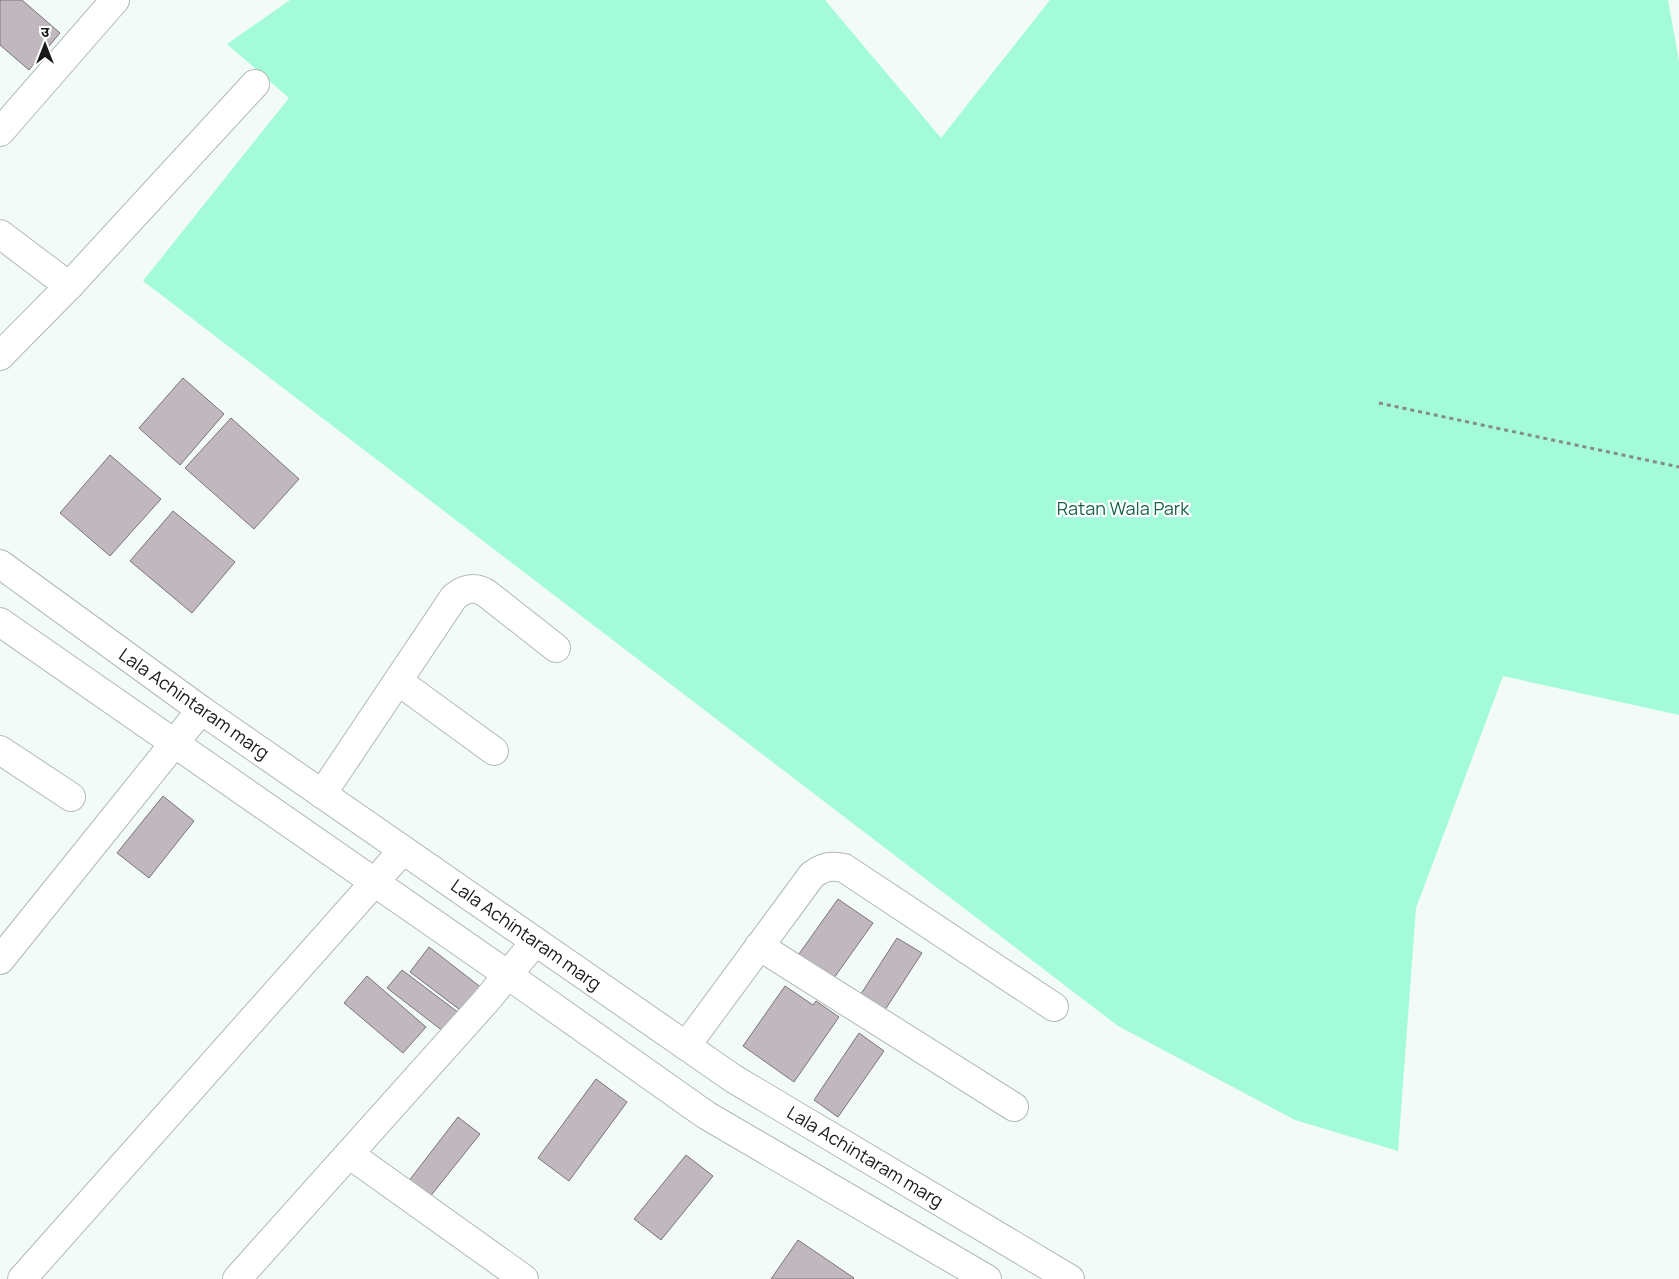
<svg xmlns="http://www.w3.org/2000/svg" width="1679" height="1279" font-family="Manrope,'Noto Sans Devanagari',sans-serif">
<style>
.green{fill:#a4fbda}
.building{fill:#c0b8be;stroke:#7b7479}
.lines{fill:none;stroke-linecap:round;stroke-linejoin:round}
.minor-casing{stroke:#b0b9b5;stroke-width:30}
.path{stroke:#858b89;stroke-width:3;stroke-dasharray:4 4;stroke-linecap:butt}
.minor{stroke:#fff;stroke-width:28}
.labels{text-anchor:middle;stroke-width:4.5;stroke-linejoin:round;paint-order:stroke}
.park-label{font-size:18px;fill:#18644d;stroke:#fff}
.street-label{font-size:18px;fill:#171a19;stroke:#fff}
</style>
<rect width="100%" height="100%" fill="#f2fbf7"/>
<polygon class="green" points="290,0 825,0 941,138 1050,0 1668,0 1679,61 1679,715 1503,676 1416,908 1398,1151 1295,1120 1118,1026 143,281 289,98 227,44"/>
<g class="building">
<polygon points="0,0 22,0 60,33 29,70 0,45"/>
<polygon points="183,378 224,414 180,465 139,428"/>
<polygon points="231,418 299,479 254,529 185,468"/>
<polygon points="110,455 161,499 110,556 60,513"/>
<polygon points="173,511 235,562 192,613 130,561"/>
<polygon points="163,796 194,821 149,878 117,853"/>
<polygon points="838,899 873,923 829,985 794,961"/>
<polygon points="897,938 922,953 883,1013 859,997"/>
<polygon points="429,947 487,992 468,1016 410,972"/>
<polygon points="402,970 463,1016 448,1035 387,988"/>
<polygon points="367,976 426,1027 403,1053 344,1003"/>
<polygon points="785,986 813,1005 816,1001 839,1017 794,1082 743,1046"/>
<polygon points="859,1033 884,1051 838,1117 814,1100"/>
<polygon points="596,1079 627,1102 569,1181 538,1158"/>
<polygon points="458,1117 480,1134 429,1198 408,1182"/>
<polygon points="686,1155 713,1176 661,1240 634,1219"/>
<polygon points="798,1240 854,1278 853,1279 771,1279"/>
</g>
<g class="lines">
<defs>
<g id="minor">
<polyline points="0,132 115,0"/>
<polyline points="0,234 69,286"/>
<polyline points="0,356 69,286 255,84"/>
<polyline points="0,564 201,710 734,1079 1070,1279"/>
<polyline points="0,622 508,975 706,1115 987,1279"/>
<polyline points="398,681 494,751"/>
<polyline points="0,750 71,797"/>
<path d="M322 794 454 597C465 588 474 586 486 593L556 648"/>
<polyline points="759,946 1014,1107"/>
<polyline points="0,960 201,710"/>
<path d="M686 1046 812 875C823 867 830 865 844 868L1054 1007"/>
<polyline points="349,1154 524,1279"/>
<polyline points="22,1279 403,850"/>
<polyline points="237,1279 486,1001 535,942"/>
</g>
</defs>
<use href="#minor" class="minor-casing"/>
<polyline class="path" points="1379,403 1679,467"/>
<use href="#minor" class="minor"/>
</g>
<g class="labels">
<g class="park-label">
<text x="1123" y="515">Ratan Wala Park</text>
</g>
<g class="street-label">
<text transform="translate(194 704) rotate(35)" y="6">Lala Achintaram marg</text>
<text transform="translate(526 935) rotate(35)" y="6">Lala Achintaram marg</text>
<text transform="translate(865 1157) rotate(31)" y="6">Lala Achintaram marg</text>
</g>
</g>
<g transform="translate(45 45)" stroke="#ffffff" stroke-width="4" paint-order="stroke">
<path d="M0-4L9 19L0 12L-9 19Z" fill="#171a19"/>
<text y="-8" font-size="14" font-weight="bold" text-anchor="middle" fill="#171a19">उ</text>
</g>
</svg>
